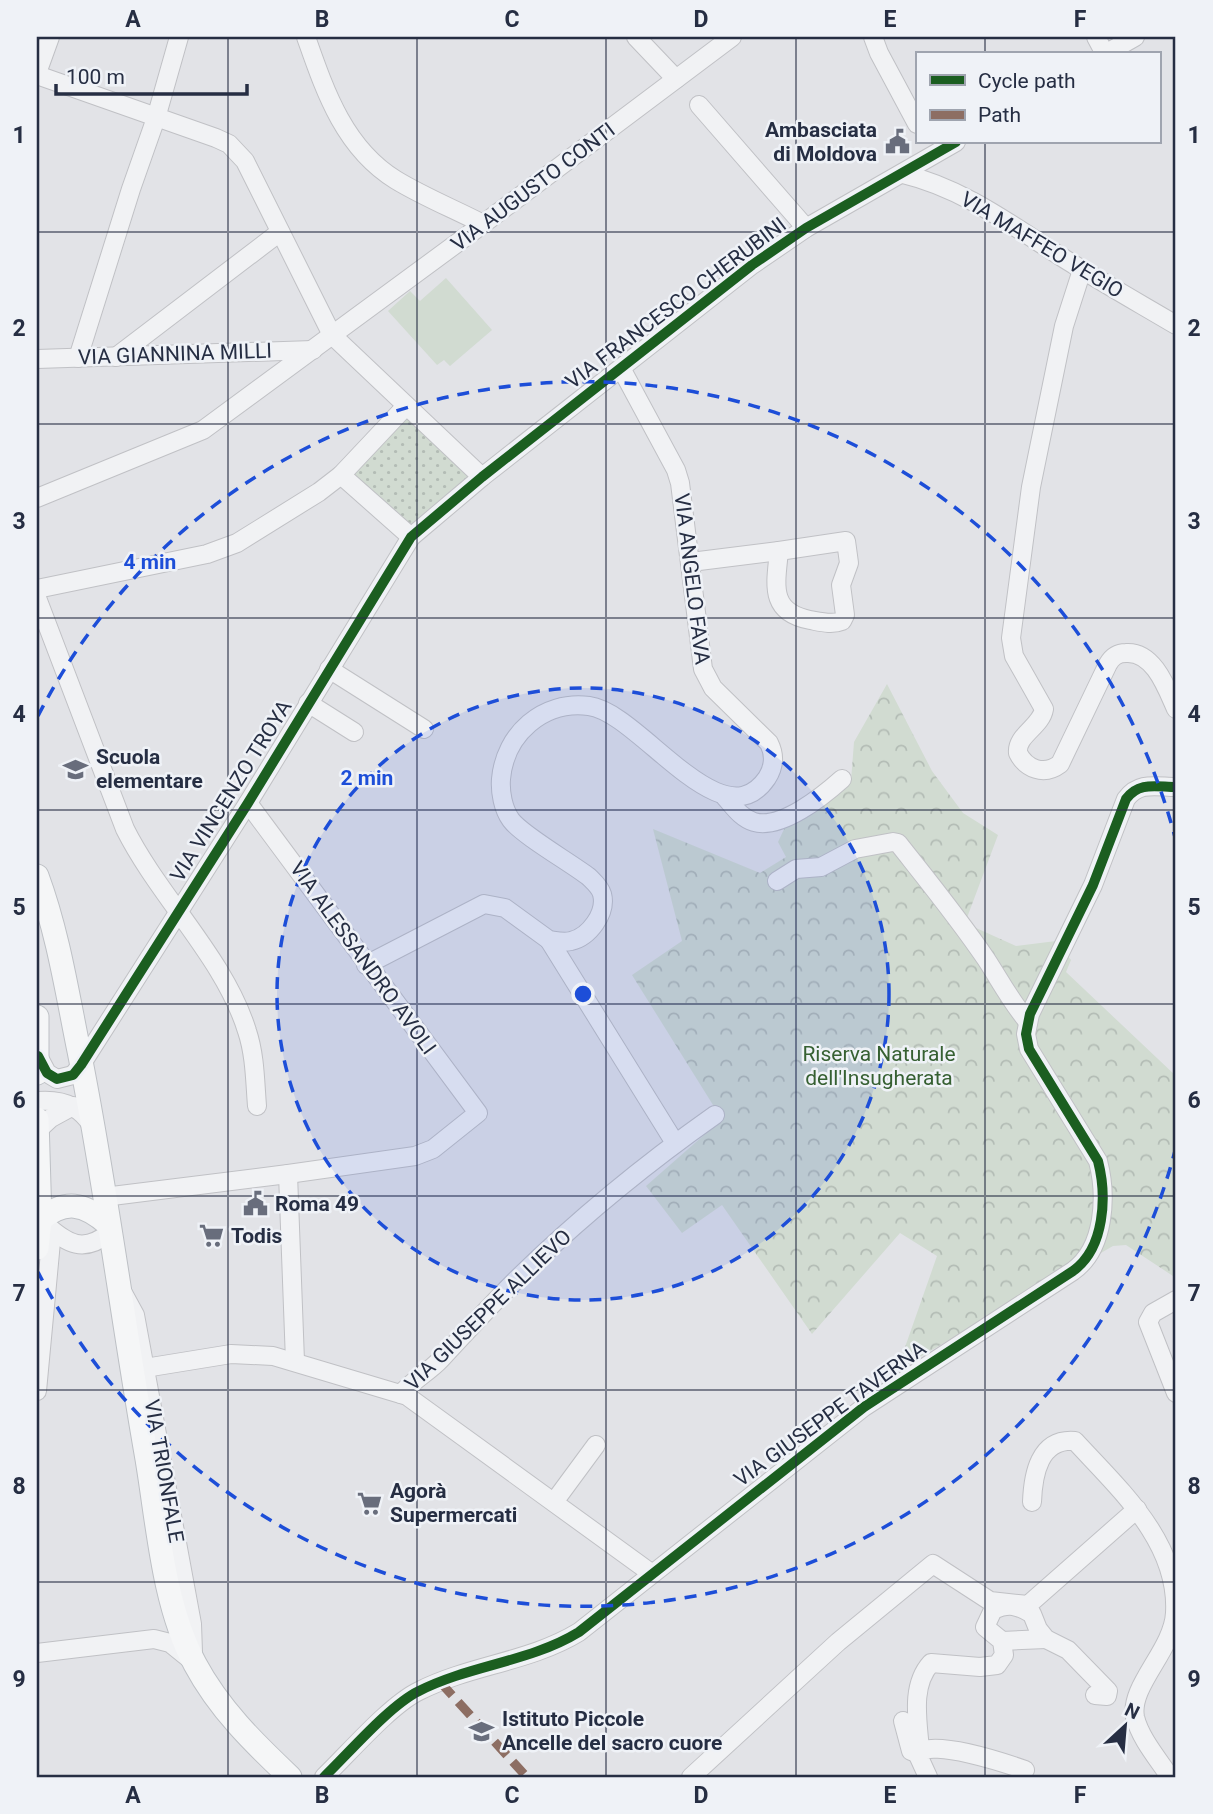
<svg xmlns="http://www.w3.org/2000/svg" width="1213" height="1814" font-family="Roboto,sans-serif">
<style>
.grass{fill:#d1dbd1}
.park{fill:url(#park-crowns)}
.garden{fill:url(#garden-dots)}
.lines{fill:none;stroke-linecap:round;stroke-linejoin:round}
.minor-casing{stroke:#c0c1c5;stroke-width:20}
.major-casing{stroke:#bdc0c5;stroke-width:25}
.minor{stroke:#f1f2f4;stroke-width:18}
.major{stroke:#f5f6f7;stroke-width:23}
.quiet{stroke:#8d6e63;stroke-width:9;stroke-dasharray:18 9;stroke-linecap:butt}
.cycleway-casing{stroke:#eff2f7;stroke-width:15}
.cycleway{stroke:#1b5e20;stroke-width:10}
.grid{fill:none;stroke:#262e43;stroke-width:2;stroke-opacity:0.55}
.ring{fill:none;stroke:#1d4ed8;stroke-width:3.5;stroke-dasharray:12 9}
.labels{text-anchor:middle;stroke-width:5;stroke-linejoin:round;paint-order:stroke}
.poi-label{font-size:21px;font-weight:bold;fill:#262e43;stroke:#eff2f7;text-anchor:start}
.street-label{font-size:21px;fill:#262e43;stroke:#eff2f7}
.park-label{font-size:21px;fill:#366032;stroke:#eff2f7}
.centre{fill:#1d4ed8;stroke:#eff2f7;stroke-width:3.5}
.ring-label{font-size:21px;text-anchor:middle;font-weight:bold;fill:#1d4ed8;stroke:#eff2f7;stroke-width:5;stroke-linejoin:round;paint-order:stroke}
.neatline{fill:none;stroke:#262e43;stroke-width:2.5}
.grid-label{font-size:23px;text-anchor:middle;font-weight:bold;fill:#262e43}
</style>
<defs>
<pattern id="park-crowns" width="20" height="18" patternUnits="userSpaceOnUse" patternTransform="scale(1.75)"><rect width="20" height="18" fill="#d1dbd1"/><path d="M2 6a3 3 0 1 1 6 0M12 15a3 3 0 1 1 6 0" fill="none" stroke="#b3bcb5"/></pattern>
<pattern id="garden-dots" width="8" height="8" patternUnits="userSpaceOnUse" patternTransform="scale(1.75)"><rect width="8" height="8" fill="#d1dbd1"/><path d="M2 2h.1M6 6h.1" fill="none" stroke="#b3bcb5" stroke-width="1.8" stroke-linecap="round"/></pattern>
</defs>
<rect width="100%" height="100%" fill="#e2e3e7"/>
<polygon class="grass" points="446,278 492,330 450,366 444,360 437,365 388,311 410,291 420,301"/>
<polygon class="park" points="887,684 932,771 963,813 998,835 965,923 1016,946 1056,941 1071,960 1066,972 1176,1076 1176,1278 1126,1245 1113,1246 897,1370 937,1256 900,1233 812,1334 722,1205 682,1233 646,1186 720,1121 713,1105 632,975 682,941 653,829 760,873 786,857 778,842 786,825 851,781 854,742"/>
<polygon class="garden" points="406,413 474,475 410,529 349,472"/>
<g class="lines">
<defs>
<g id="minor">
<path d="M306 37C325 91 344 148 396 180 424 197 454 209 483 224"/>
<polyline points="636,37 676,79"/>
<polyline points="873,37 879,53 917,124"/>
<polyline points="1096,37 1105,54"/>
<polyline points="1105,54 1135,37"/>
<polyline points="37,73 50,37"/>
<polyline points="37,75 216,138 229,144 245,161 332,335 482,477"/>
<polyline points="699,105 806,228"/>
<path d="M903 174C962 188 1010 224 1060 256 1098 280 1137 302 1176 325"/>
<path d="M1082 270 1064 326 1031 487 1011 638 1014 656 1044 709C1041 727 1016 735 1018 753 1026 769 1044 776 1060 764L1108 664C1112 657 1117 653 1126 653 1154 651 1167 689 1176 709"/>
<polyline points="116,357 280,232"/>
<polyline points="78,358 131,189 156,118 179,37"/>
<polyline points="37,359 313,350"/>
<polyline points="341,475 411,537"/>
<polyline points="37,498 203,430 483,224 732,37"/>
<path d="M846 541 849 563 841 585 845 615 842 621C832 625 821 622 810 620 768 612 776 583 779 551Z"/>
<polyline points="691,562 779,551"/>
<polyline points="37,589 207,554 237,543 319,492 341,475 406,406"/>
<path d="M37 598 125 829C159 897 225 959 247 1031 255 1055 255 1081 257 1106"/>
<polyline points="329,669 424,729"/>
<polyline points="308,703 354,732"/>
<path d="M725 797C734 807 741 818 754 822 781 830 823 796 842 779"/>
<path d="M777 881 796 869 821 867 855 849 893 842 898 843C928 881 959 919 986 959 1001 982 1010 1000 1028 1022"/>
<polyline points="549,940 675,1143"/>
<path d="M366 965 484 904 505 908 549 940C556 941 564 943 571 941 589 937 607 913 602 894 600 887 594 882 589 877 571 863 522 835 511 820 503 809 500 792 501 779 505 734 543 700 589 706 639 712 722 844 767 778 774 767 775 755 769 743L713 688 703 669 680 483 676 470 621 368"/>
<polyline points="38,1056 47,1073 57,1079 73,1075 81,1065 248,803 411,537 482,477 752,265 806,228 956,142"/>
<path d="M37 1101C60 1099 80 1105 92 1126"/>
<polyline points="37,1131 51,1118 73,1106"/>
<polyline points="288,1174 295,1361"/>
<polyline points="104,1197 288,1174 415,1156 433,1149 478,1113 248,803"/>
<path d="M45 1224C67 1244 84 1254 110 1232"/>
<polyline points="123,1293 135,1315 192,1624 193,1652"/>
<polyline points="1176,1300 1153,1313 1148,1322 1176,1393"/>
<polyline points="145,1368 231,1354 273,1356 407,1396 651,1573"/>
<polyline points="37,1391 52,1231"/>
<path d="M401 1394C413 1380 429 1372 441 1359 465 1333 489 1307 514 1282 576 1221 644 1165 715 1115"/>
<polyline points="554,1502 596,1445"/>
<path d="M1032 1502C1033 1475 1039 1438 1075 1441 1119 1489 1179 1542 1175 1613 1173 1650 1129 1686 1135 1717 1140 1738 1158 1759 1170 1777"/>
<polyline points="1002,1641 1046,1639"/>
<polyline points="37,1653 154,1639 170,1643 191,1660"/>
<polyline points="903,1721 911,1751 917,1753"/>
<path d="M920 1750C918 1722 910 1686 931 1663L980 1667 997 1665 1004 1655 1002 1641 985 1627 993 1610C1009 1603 1017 1605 1032 1614L1038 1629 1046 1639 1068 1650 1108 1691 1107 1696 1095 1695"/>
<path d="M324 1777C349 1753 390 1705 419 1691 470 1665 530 1662 579 1632L864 1407 1073 1271C1105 1248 1107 1196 1098 1161L1029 1049 1026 1034 1030 1014 1093 885 1126 799C1139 781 1157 787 1176 787"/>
<polyline points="691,1777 838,1642 933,1564 990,1601 1028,1605 1137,1509"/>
<path d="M928 1777 917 1753C933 1739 1005 1763 1025 1770"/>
</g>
<g id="major">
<path d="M37 876C58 933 67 992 79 1051 106 1186 123 1323 147 1459 158 1525 163 1604 195 1664 219 1709 254 1743 290 1777"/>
<polyline points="37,1017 37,1073"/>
<polyline points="37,1119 40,1220 37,1248"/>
<path d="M40 1220C65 1199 84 1203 108 1224"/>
</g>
</defs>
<use href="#minor" class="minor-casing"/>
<use href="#major" class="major-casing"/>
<use href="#minor" class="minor"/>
<use href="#major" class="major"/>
<polyline class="quiet" points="440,1682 524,1774"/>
<defs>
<g id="cycleway">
<polyline points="38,1056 47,1073 57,1079 73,1075 81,1065 248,803 411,537 482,477 752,265 806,228 956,142"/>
<path d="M324 1777C349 1753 390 1705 419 1691 470 1665 530 1662 579 1632L864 1407 1073 1271C1105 1248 1107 1196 1098 1161L1029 1049 1026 1034 1030 1014 1093 885 1126 799C1139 781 1157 787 1176 787"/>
</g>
</defs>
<use href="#cycleway" class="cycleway-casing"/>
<use href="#cycleway" class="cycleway"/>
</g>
<path class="grid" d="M228 37V1777M417 37V1777M606 37V1777M796 37V1777M985 37V54M985 142V1777M37 232H1176M37 424H1176M37 618H1176M37 810H1176M37 1004H1176M37 1196H1176M37 1390H1176M37 1582H1176"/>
<circle cx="583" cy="994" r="306" fill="#1d4ed8" fill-opacity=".12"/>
<g class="ring">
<circle cx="583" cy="994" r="306"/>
<path d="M1176 1147A612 612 0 0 1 38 1272M38 716A612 612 0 0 1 1176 841"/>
</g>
<defs>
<symbol id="civic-bare" viewBox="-9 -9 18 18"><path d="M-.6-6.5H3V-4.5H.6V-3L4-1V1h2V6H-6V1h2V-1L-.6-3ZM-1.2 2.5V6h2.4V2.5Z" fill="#686d7c" stroke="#eff2f7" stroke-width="2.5" paint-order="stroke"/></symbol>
<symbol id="school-bare" viewBox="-9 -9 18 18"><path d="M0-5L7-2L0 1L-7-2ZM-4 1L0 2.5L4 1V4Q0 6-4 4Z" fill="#686d7c" stroke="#eff2f7" stroke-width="2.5" paint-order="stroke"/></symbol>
<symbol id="supermarket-bare" viewBox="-9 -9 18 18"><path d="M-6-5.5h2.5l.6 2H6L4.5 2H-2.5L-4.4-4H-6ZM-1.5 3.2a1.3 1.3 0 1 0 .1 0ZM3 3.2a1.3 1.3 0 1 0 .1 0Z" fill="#686d7c" stroke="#eff2f7" stroke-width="2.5" paint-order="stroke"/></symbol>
</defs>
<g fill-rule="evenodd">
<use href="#civic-bare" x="880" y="124" width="35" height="35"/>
<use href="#school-bare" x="58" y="752" width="35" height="35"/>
<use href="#civic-bare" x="238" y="1186" width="35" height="35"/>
<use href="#supermarket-bare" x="194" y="1218" width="35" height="35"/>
<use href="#supermarket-bare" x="352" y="1486" width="35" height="35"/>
<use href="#school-bare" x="464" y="1714" width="35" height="35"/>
</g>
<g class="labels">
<g class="poi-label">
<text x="877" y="137" text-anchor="end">Ambasciata<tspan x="877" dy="24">di Moldova</tspan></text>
<text x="96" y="764">Scuola<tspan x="96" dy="24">elementare</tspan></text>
<text x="275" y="1211">Roma 49</text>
<text x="231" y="1243">Todis</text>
<text x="390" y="1498">Agorà<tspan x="390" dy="24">Supermercati</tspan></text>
<text x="502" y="1726">Istituto Piccole<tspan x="502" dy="24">Ancelle del sacro cuore</tspan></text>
</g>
<g class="street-label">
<text transform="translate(533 187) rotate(-37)" y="7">VIA AUGUSTO CONTI</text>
<text transform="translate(1042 245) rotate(31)" y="7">VIA MAFFEO VEGIO</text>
<text transform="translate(676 303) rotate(-37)" y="7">VIA FRANCESCO CHERUBINI</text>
<text transform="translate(175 354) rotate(-2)" y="7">VIA GIANNINA MILLI</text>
<text transform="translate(692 579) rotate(83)" y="7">VIA ANGELO FAVA</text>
<text transform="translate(231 791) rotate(-58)" y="7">VIA VINCENZO TROYA</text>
<text transform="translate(363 958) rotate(54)" y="7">VIA ALESSANDRO AVOLI</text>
<text transform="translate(488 1310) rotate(-44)" y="7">VIA GIUSEPPE ALLIEVO</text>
<text transform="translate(830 1414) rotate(-36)" y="7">VIA GIUSEPPE TAVERNA</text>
<text transform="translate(164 1471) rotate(80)" y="7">VIA TRIONFALE</text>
</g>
<g class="park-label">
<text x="879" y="1061">Riserva Naturale<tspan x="879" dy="24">dell'Insugherata</tspan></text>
</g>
</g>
<circle cx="583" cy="994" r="10" class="centre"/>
<g class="ring-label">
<text x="150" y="569">4 min</text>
<text x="367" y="785">2 min</text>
</g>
<rect width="1213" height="1814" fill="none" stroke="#eff2f7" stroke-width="77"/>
<rect x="916" y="52" width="245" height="91" fill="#eff2f7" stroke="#9fa4af" stroke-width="2"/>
<rect x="930" y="75" width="35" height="10" fill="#1b5e20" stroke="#9fa4af" stroke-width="2"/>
<text x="978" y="88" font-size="21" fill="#262e43">Cycle path</text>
<rect x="930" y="110" width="35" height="10" fill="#8d6e63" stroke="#9fa4af" stroke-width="2"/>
<text x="978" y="122" font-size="21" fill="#262e43">Path</text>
<g transform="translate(1125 1726) rotate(26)" stroke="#eff2f7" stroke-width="5" paint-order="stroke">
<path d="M0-5L12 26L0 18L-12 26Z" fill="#262e43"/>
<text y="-10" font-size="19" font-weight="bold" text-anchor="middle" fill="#262e43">N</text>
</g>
<path d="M56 84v10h191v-10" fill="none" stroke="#262e43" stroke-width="3.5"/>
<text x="66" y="84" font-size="21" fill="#262e43" stroke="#eff2f7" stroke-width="5" paint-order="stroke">100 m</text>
<rect x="38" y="38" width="1136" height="1738" class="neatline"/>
<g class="grid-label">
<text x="133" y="27">A</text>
<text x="322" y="27">B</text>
<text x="512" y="27">C</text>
<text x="701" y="27">D</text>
<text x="890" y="27">E</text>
<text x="1080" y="27">F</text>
<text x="19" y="143">1</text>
<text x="1194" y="143">1</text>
<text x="19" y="336">2</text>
<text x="1194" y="336">2</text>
<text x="19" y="529">3</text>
<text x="1194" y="529">3</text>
<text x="19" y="722">4</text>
<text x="1194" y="722">4</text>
<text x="19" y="915">5</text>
<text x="1194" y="915">5</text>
<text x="19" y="1108">6</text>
<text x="1194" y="1108">6</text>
<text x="19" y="1301">7</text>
<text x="1194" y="1301">7</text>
<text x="19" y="1494">8</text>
<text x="1194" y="1494">8</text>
<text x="19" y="1687">9</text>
<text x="1194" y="1687">9</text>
<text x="133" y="1803">A</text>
<text x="322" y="1803">B</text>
<text x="512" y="1803">C</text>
<text x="701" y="1803">D</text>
<text x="890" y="1803">E</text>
<text x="1080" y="1803">F</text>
</g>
</svg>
